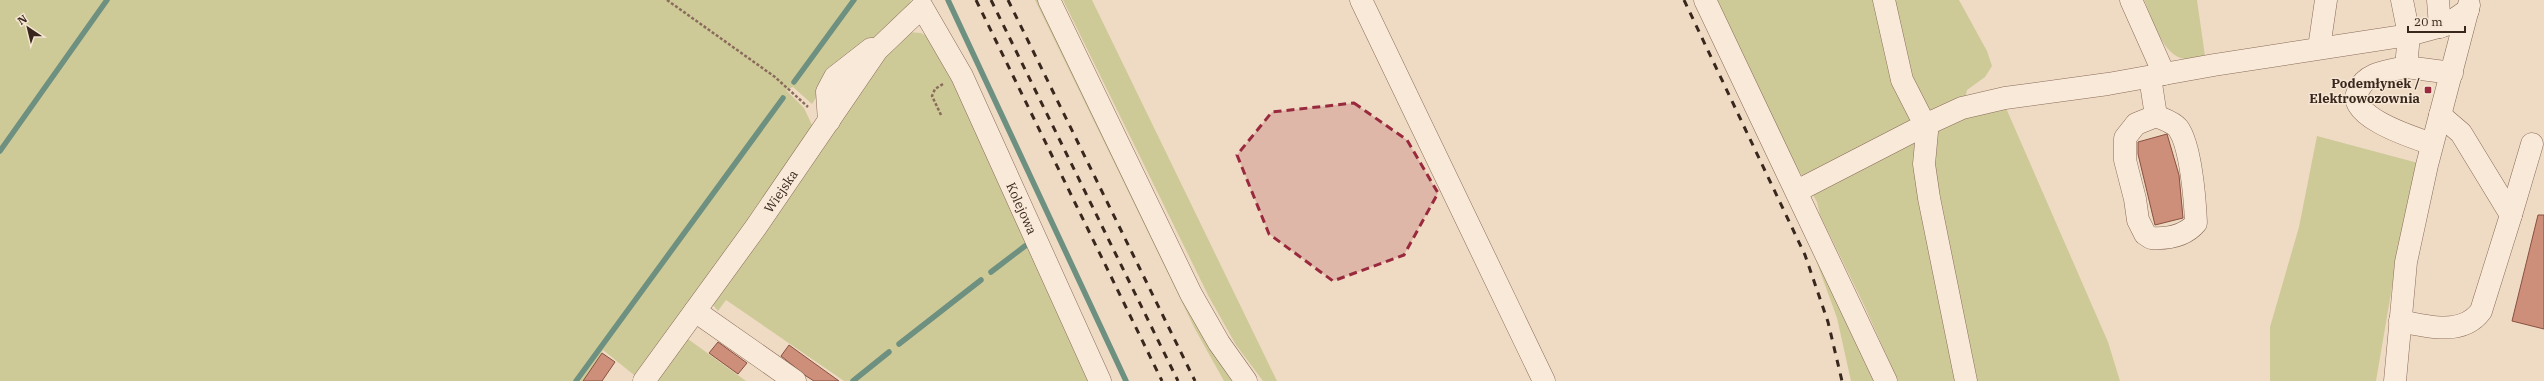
<svg xmlns="http://www.w3.org/2000/svg" width="2544" height="381" font-family="'IBM Plex Serif',serif">
<style>
.green{fill:#cdca98}
.lines{fill:none;stroke-linecap:round;stroke-linejoin:round}
.stream{stroke:#6d9081;stroke-width:5.5}
.building{fill:#cd8e7a;stroke:#895040}
.minor-casing{stroke:#8a6b5a;stroke-width:23}
.path{stroke:#8a6b5a;stroke-width:2.5;stroke-dasharray:3 2;stroke-linecap:butt}
.minor{stroke:#f9e9d8;stroke-width:22}
.rail{stroke:#39271e;stroke-width:3;stroke-dasharray:7 7;stroke-linecap:butt}
.marked{fill:#992a3d;fill-opacity:0.2;stroke:#992a3d;stroke-width:3;stroke-dasharray:8 5;stroke-linejoin:round}
.poi-dot{fill:#992a3d;stroke:#f6e6d4;stroke-width:1.5}
.labels{text-anchor:middle;stroke-width:3;stroke-linejoin:round;paint-order:stroke}
.poi-label{font-size:13px;font-weight:bold;fill:#39271e;stroke:#f6e6d4;text-anchor:end}
.street-label{font-size:13px;fill:#39271e;stroke:#f6e6d4}
</style>
<rect width="100%" height="100%" fill="#efdbc4"/>
<g class="green">
<polygon points="0,0 911,0 906,13 829,79 812,104 793,87 786,90 804,108 814,129 639,379 603,350 585,381 0,381"/>
<polygon points="1035,0 1039,0 1233,381 1224,381 1195,329"/>
<polygon points="1063,0 1092,0 1277,381 1263,381 1236,345 1209,297"/>
<polygon points="1716,0 1959,0 1987,51 1992,66 1985,77 1967,90 1965,100 1948,121 2006,108 2108,342 2120,381 1898,381 1864,305 1820,215 1817,202 1785,146"/>
<path d="M2144 0H2197L2205 56C2199 57 2192 60 2186 59 2162 57 2153 19 2144 0Z"/>
<polygon points="908,32 921,33 936,41 1096,381 844,381 726,300 718,311 713,305 714,298 870,74"/>
<polygon points="2317,136 2418,163 2397,258 2376,381 2270,381 2270,327 2299,227"/>
<polygon points="1813,252 1879,381 1851,381 1837,318"/>
<polygon points="688,339 746,381 653,381"/>
</g>
<g class="lines">
<g class="stream">
<polyline points="948,0 1126,381"/>
<polyline points="794,82 854,0"/>
<polyline points="0,151 107,0"/>
<polyline points="991,272 1025,246"/>
<polyline points="899,344 981,280"/>
<polyline points="576,381 783,98"/>
<polyline points="853,381 889,352"/>
</g>
</g>
<g class="building">
<polygon points="2167,134 2179,175 2183,218 2155,225 2138,154 2138,142"/>
<polygon points="2538,215 2544,215 2544,329 2512,321"/>
<polygon points="718,342 747,363 738,374 709,353"/>
<polygon points="789,345 807,358 839,381 814,381 806,376 781,356"/>
<polygon points="602,353 615,362 602,381 583,381"/>
</g>
<g class="lines">
<defs>
<g id="minor">
<polyline points="1049,0 1191,294 1219,343 1246,381"/>
<polyline points="1361,0 1544,381"/>
<polyline points="1705,0 1886,381"/>
<polyline points="2131,0 2164,74"/>
<polyline points="2402,0 2409,35 2406,67 2452,73"/>
<polyline points="2438,0 2440,27"/>
<polyline points="2319,48 2326,0"/>
<path d="M2406 67C2388 71 2366 72 2358 91 2346 117 2415 138 2432 144"/>
<polyline points="2150,77 2156,116"/>
<path d="M2156 116C2163 119 2173 122 2178 128 2191 146 2195 200 2196 223 2185 236 2168 239 2151 238L2145 234 2138 220 2135 199 2125 160V138L2136 124Z"/>
<polyline points="829,121 827,92 835,77 871,49"/>
<polyline points="1797,191 1925,125 1902,80 1884,0"/>
<polyline points="2511,215 2532,144"/>
<polyline points="695,311 795,381"/>
<path d="M2400 321C2427 327 2463 336 2481 311L2511 215 2461 133 2440 115"/>
<path id="s1" d="M644 381 756 227 877 50 922 7 962 76 1100 381"/>
<polyline points="1966,381 1929,198 1924,164 1927,132 1925,125 1962,108 2005,98 2108,84 2214,65 2409,35 2446,25 2468,10"/>
<polyline points="2395,381 2406,262 2427,165 2469,5"/>
</g>
</defs>
<use href="#minor" class="minor-casing"/>
<g class="path">
<polyline points="667,0 775,77 808,107"/>
<polyline points="941,115 932,96 935,89 943,84"/>
</g>
<use href="#minor" class="minor"/>
<g class="rail">
<polyline points="976,0 1162,381"/>
<polyline points="991,0 1178,381"/>
<polyline points="1008,0 1195,381"/>
<polyline points="1684,0 1805,255 1828,322 1842,381"/>
</g>
</g>
<path class="marked" d="M1354 103 1407 140 1438 193 1404 255 1333 281 1269 234 1237 155 1272 112Z"/>
<rect class="poi-dot" x="2424" y="86" width="8" height="8" rx="2"/>
<g class="labels">
<g class="poi-label">
<text x="2420" y="88">Podemłynek /<tspan x="2420" dy="15">Elektrowozownia</tspan></text>
</g>
<g class="street-label">
<text dy="5" stroke="none"><textPath href="#s1" startOffset="234">Wiejska</textPath></text>
<text dy="5" stroke="none"><textPath href="#s1" startOffset="692">Kolejowa</textPath></text>
</g>
</g>
<g transform="translate(28 28) rotate(325)" stroke="#f6e6d4" stroke-width="3" paint-order="stroke">
<path d="M0-3L7 15L0 10L-7 15Z" fill="#39271e"/>
<text y="-6" font-size="11" font-weight="bold" text-anchor="middle" fill="#39271e">N</text>
</g>
<path d="M2408 26v6h57v-6" fill="none" stroke="#39271e" stroke-width="2"/>
<text x="2414" y="26" font-size="12" fill="#39271e" stroke="#f6e6d4" stroke-width="3" paint-order="stroke">20 m</text>
</svg>
